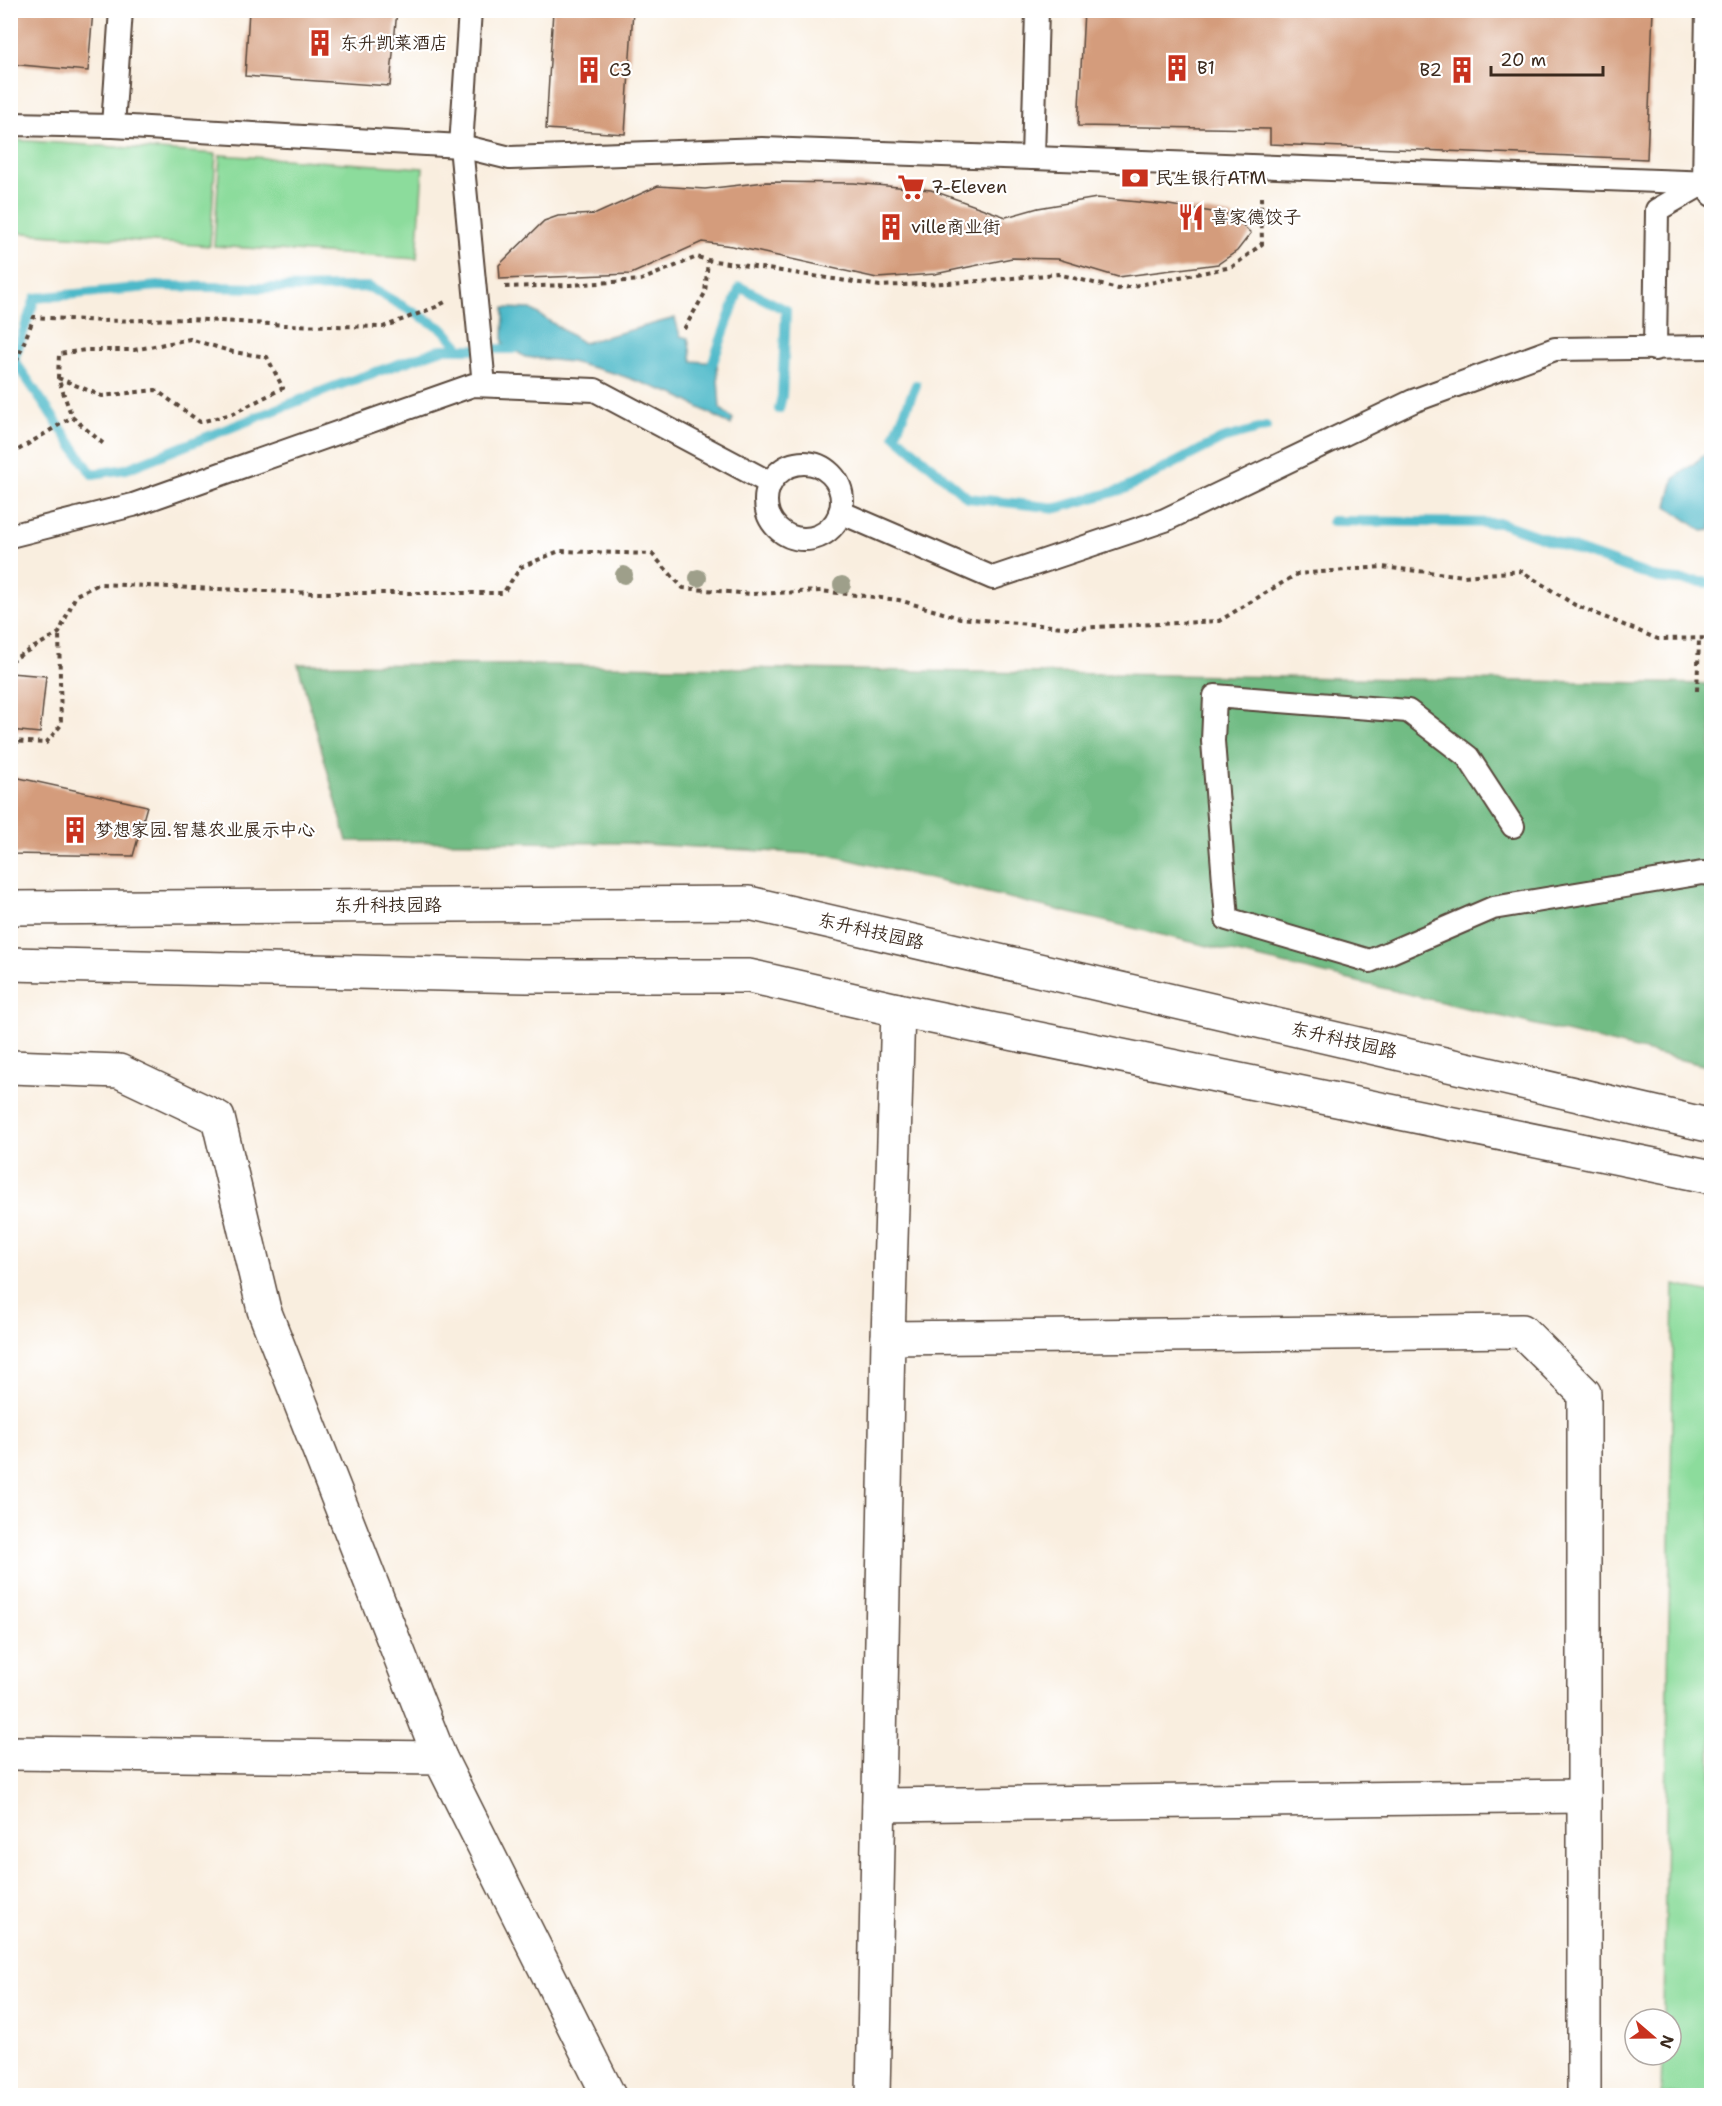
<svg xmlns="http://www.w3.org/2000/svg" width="1722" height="2106" font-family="'Shantell Sans','LXGW WenKai TC',sans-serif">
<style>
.green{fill:#8cdc9c;stroke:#64835d;stroke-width:1.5}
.forest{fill:#71bc84;stroke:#567351;stroke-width:1.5}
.water{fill:#4db9c9;stroke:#447274;stroke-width:1.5}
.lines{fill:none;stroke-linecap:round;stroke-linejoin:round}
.stream{stroke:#4db9c9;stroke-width:10}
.building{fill:#d49c7b}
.service-casing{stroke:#58473b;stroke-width:26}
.minor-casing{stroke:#58473b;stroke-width:36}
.tertiary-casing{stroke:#58473b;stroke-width:36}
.path{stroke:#58473b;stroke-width:4;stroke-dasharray:4.5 4.5;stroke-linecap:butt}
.service{stroke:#fff;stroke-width:22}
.minor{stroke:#fff;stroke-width:33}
.tertiary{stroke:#fff;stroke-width:33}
.tree{fill:#9e9f8a}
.labels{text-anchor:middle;stroke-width:4.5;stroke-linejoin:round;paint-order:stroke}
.poi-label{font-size:18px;fill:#3b2a1e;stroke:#fff;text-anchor:start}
.street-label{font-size:18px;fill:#3b2a1e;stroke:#fff}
</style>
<rect width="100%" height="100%" fill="#fff"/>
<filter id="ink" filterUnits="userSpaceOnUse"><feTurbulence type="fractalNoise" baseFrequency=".0167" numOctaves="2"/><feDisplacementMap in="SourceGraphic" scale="12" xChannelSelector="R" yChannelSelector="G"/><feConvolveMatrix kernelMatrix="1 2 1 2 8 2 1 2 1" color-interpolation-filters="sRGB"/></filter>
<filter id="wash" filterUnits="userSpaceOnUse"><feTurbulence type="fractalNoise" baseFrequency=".008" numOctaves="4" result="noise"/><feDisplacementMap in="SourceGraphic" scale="24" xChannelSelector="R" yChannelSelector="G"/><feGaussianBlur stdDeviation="1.35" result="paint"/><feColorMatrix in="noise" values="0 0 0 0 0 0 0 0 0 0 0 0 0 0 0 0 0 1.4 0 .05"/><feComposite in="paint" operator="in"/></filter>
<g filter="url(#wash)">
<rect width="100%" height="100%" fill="#f9eedf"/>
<g class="green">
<polygon points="15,140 216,154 210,246 11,232 11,202"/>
<polygon points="220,155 423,168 417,259 214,246"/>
<polygon points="1674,1285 1712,1293 1711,2096 1661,2095 1662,2055 1671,2055 1671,2019 1663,2019"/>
</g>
<polygon class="forest" points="298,664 548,665 1711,684 1711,1067 830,855 626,843 347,841"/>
<g class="water">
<polygon points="504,308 531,309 583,343 675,318 680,336 688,338 692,361 717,363 720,408 733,419 731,425 676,395 617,374 571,362 525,357 503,343"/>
<polygon points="1711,450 1711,530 1702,531 1667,506 1674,479"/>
</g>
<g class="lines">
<g class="stream">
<polyline points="14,360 92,474 126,469 336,386 442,349 513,349"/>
<polyline points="713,362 740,287 786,310 782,396 779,409"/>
<polyline points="10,371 35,298 158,286 261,288 369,287 443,329 461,349"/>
<polyline points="916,385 895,435 968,498 1057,508 1124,489 1222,439 1266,427"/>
<polyline points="1332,521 1501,523 1657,578 1712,583"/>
</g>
</g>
<g id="blocks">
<g class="building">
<polygon points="10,10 93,10 88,71 10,64"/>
<polygon points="249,10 397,10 390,86 245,76"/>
<polygon points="553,10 633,10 625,134 546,129"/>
<polygon points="1084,10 1653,10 1647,159 1270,144 1270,129 1078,126"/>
<polygon points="766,182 854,183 931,190 1006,217 1038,208 1097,198 1169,205 1231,215 1251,233 1237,251 1218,264 1118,277 1058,259 1012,258 935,274 877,278 732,246 702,242 631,274 500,279 499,265 544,221 558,216 596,214 658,186 705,189"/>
<polygon points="10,673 46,676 40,733 10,730"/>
<polygon points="10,776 147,806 133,856 10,854"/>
</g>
</g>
</g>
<g filter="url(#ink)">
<use href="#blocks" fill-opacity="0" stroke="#58473b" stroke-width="1.5"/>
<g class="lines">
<defs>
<g id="service">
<polyline points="470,10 461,146 484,385"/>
<polyline points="1707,10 1704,183 1712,195"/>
<polyline points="10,124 113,126 461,146 510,158 762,149 1033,158 1037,10"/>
<polyline points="113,126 121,10"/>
<polyline points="1033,158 1712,183"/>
<polyline points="1655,349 1657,210 1704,183"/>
<circle cx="804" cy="501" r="38"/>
<polyline points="840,512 993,578 1165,520 1413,401 1555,349 1712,347"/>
<polyline points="10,536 133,505 473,385 595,390 770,483"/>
<polyline points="1513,826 1468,757 1408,711 1215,696 1213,741 1227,919 1370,961 1493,908 1702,873 1712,874"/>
</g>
<g id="minor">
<polyline points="10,1067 119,1071 218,1118 264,1310 440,1758"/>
<polyline points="888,1338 1522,1331 1584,1393 1584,2096"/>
<polyline points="10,1753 440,1758 609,2096"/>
<polyline points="879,1805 1584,1796"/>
<polyline points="873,2096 888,1338 898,1010"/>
</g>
<g id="tertiary">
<polyline points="10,908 749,903 1712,1126"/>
<polyline points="10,964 527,976 749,976 898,1010 1712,1177"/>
</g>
</defs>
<use href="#service" class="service-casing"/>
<use href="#minor" class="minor-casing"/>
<use href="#tertiary" class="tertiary-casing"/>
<g class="path">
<polyline points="505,287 570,285 641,280 697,257 708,260 880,286 967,282 1058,274 1118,289 1232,267 1262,244 1261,197"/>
<polyline points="684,329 705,293 708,260"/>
<polyline points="10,378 34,317 101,321 189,319 285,325 383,327 436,307 445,302"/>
<polyline points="58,378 102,396 156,390 200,422 232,414 283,388 267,357 233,352 190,339 134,350 85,350 59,354 58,378 72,417"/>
<polyline points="10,452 15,452 72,417 106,446"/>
<polyline points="10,661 59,633 76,595 99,584 313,593 503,593 521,567 559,551 652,554 683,588 752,594 821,591 899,600 960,618 1075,628 1219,621 1297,574 1382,567 1464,576 1521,571 1575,605 1658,639 1712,638"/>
<polyline points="1697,691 1699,640"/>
<polyline points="10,741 46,743 61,725 59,633"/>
</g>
<use href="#service" class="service"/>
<use href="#minor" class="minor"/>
<use href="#tertiary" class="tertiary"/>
</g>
<g class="tree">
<circle cx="624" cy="575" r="9"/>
<circle cx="698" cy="578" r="9"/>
<circle cx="842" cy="585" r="9"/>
</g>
</g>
<defs>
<symbol id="building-bare" viewBox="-9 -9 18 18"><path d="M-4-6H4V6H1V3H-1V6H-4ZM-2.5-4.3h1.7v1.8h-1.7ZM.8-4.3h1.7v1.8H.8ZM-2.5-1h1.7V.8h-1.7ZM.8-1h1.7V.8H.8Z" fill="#c8321e" stroke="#fff" stroke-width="2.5" paint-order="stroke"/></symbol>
<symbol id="bank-bare" viewBox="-9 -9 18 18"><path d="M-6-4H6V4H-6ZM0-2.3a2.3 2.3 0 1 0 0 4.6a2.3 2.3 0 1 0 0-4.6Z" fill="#c8321e" stroke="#fff" stroke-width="2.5" paint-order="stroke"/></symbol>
<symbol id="supermarket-bare" viewBox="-9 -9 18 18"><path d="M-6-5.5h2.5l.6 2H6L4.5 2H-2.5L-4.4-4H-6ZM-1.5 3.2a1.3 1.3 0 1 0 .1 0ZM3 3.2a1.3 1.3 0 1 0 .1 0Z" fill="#c8321e" stroke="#fff" stroke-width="2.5" paint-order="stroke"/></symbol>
<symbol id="restaurant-bare" viewBox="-9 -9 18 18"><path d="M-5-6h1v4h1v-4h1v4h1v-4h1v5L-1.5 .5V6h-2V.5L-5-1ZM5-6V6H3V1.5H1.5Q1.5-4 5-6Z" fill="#c8321e" stroke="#fff" stroke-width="2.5" paint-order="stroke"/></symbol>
</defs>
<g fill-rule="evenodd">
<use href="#building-bare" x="301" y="24" width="38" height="38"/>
<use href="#building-bare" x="1158" y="49" width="38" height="38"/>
<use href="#building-bare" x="570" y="51" width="38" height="38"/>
<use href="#building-bare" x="1443" y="51" width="38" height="38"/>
<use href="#bank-bare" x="1116" y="159" width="38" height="38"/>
<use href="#supermarket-bare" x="892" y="168" width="38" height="38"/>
<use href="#restaurant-bare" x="1172" y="198" width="38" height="38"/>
<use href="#building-bare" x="872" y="208" width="38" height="38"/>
<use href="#building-bare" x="56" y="811" width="38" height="38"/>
</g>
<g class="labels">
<g class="poi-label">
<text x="340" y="49">东升凯莱酒店</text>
<text x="1197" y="74">B1</text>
<text x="609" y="76">C3</text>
<text x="1442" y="76" text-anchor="end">B2</text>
<text x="1155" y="184">民生银行ATM</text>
<text x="931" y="193">7-Eleven</text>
<text x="1211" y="223">喜家德饺子</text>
<text x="911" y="233">ville商业街</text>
<text x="95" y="836">梦想家园.智慧农业展示中心</text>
</g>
<g class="street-label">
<text x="388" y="911">东升科技园路</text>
<text transform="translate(871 931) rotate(13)" y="6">东升科技园路</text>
<text transform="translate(1344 1040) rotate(13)" y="6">东升科技园路</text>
</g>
</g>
<rect width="1722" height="2106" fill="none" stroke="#fff" stroke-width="36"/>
<g transform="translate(1653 2037) rotate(110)"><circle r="28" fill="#ffffff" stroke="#b1aaa5" stroke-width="1.5"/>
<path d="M0-4.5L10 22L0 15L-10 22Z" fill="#c8321e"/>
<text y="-9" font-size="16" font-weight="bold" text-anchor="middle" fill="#3b2a1e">N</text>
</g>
<path d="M1491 66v9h112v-9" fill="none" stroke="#3b2a1e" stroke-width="3"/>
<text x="1500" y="66" font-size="18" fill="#3b2a1e" stroke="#ffffff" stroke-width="4.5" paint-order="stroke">20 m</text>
</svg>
